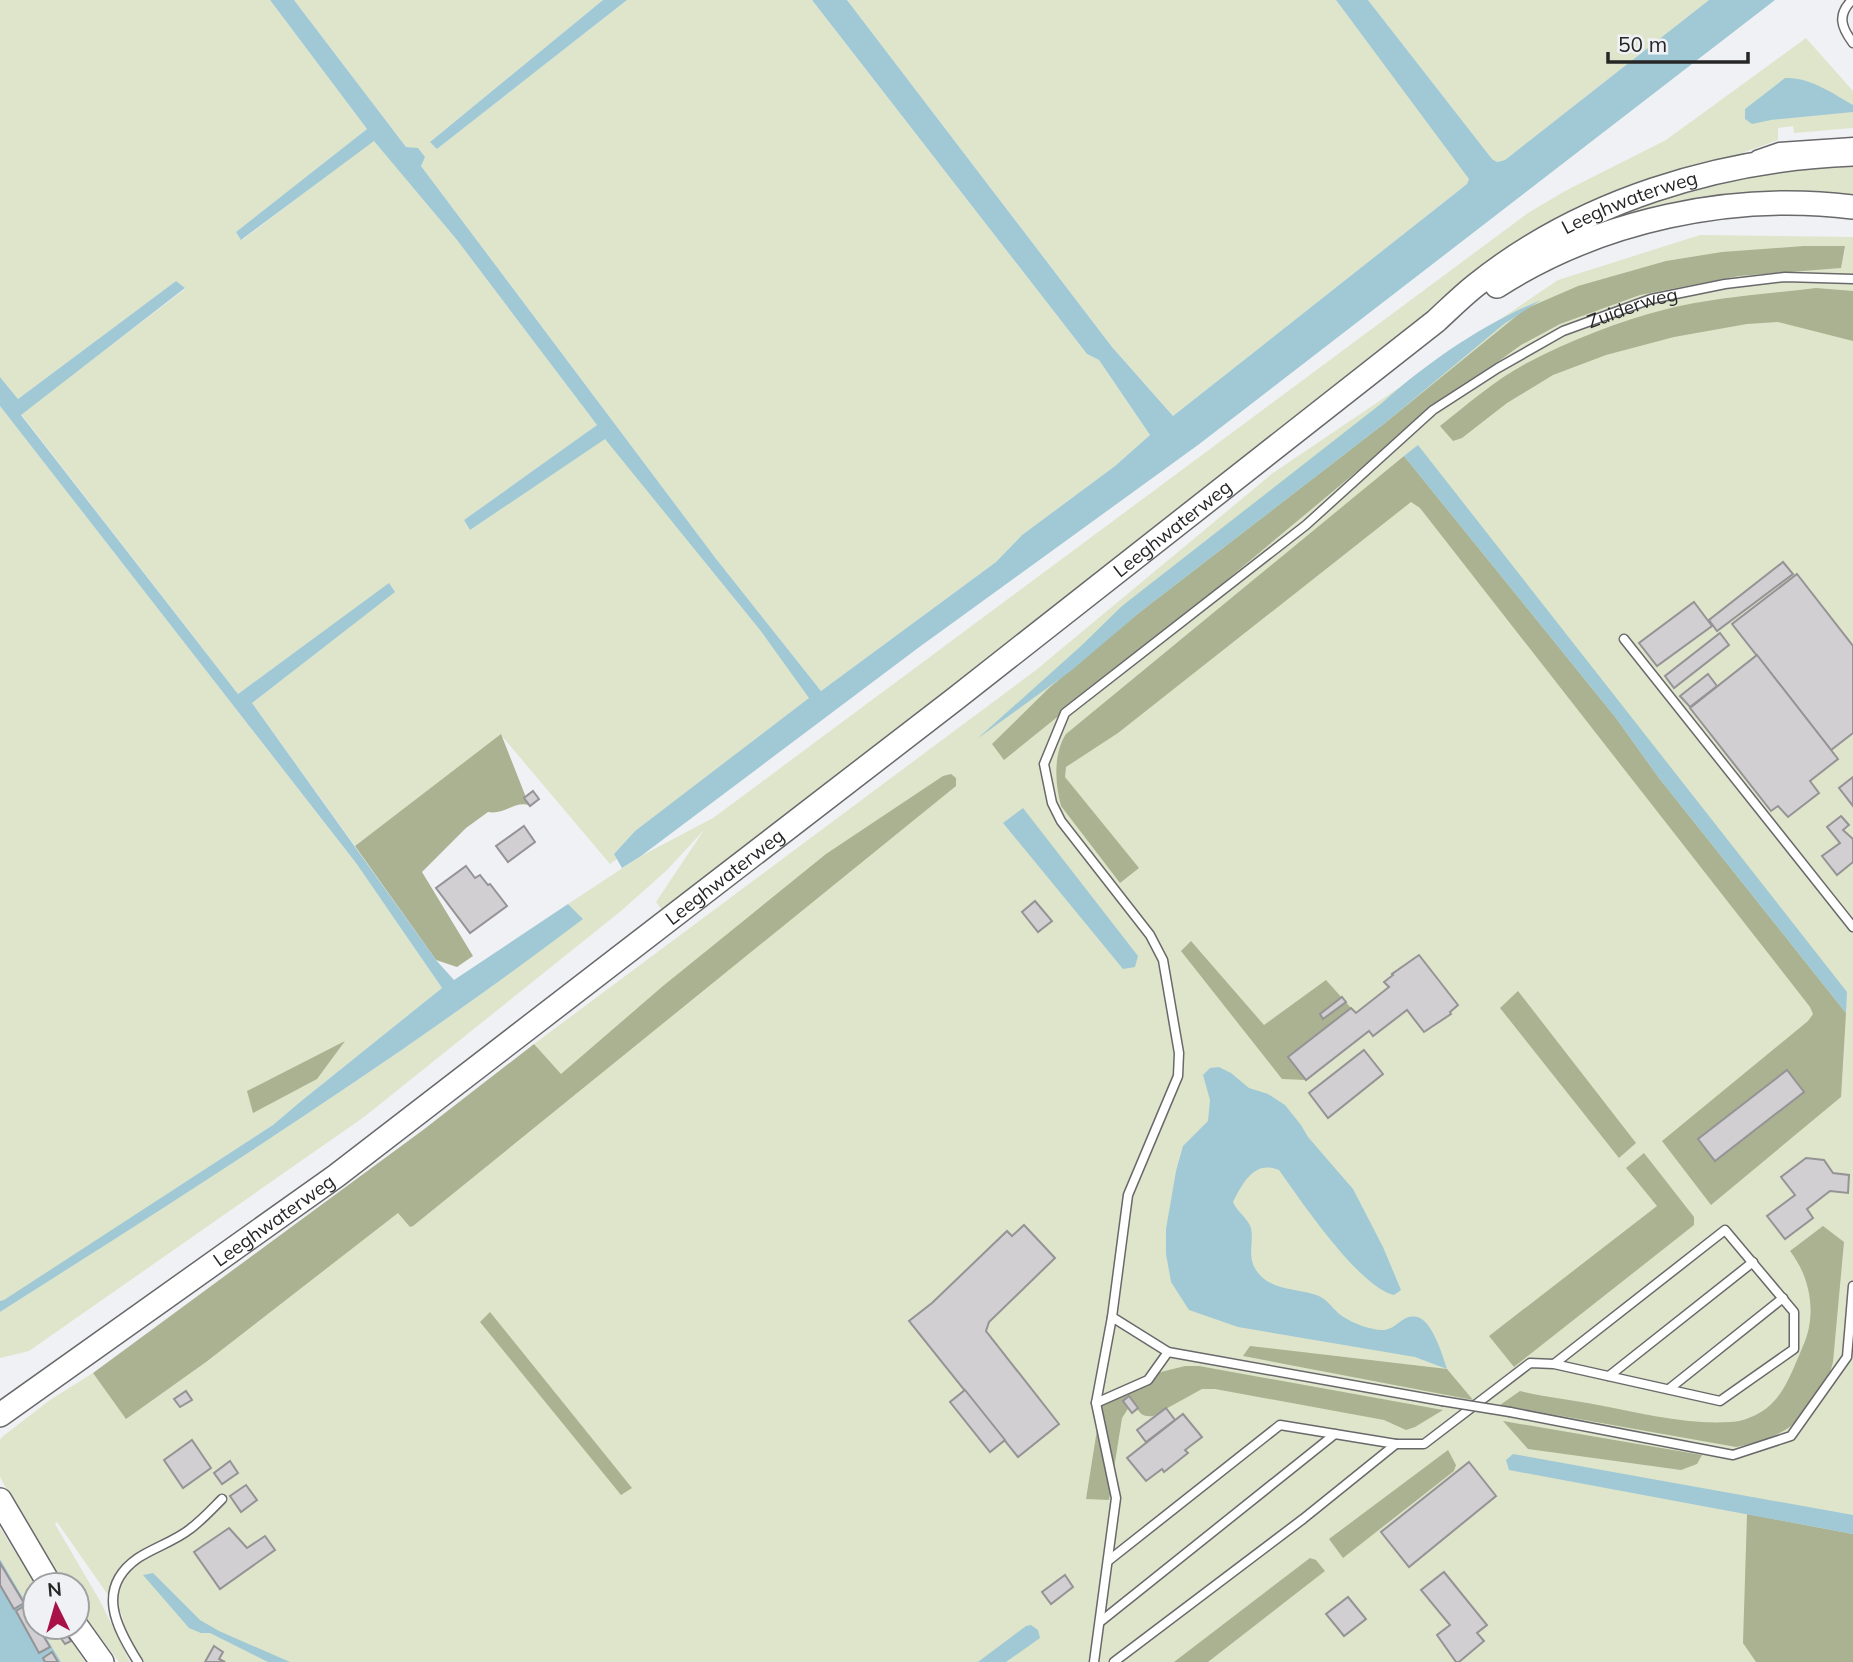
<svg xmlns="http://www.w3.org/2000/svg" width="1853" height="1662" font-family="Mulish,sans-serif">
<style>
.green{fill:#dee5cb}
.forest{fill:#aab291}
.water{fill:#a0c9d5}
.building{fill:#d1cfd1;stroke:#959395;stroke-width:2}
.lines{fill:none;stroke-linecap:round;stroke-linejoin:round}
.lane-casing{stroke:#69696b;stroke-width:11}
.secondary-casing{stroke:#69696b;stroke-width:26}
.lane{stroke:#fff;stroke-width:8}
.secondary{stroke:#fff;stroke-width:23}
.lane-bridge-casing{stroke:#69696b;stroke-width:11;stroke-linecap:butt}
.lane-bridge{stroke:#fff;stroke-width:8}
.labels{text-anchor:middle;stroke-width:6;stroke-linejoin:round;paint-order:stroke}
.street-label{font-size:19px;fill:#262627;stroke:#f0f1f4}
</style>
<rect width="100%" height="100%" fill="#f0f1f4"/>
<g class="green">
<polygon points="0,0 270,0 367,129 236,232 242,240 374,140 457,240 597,425 464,520 470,530 605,438 760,630 810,698 635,831 614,854 617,859 610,864 501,735 355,846 252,703 394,592 389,584 238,694 21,414 185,289 176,281 18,399 0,377"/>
<polygon points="294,0 603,0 431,141 437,149 627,0 812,0 1087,354 1099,360 1150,435 1115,466 1022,535 996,562 821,691 717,560 421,166 424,157 418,149 406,147"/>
<polygon points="847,0 1336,0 1470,179 1467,184 1173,416 1112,347"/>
<polygon points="1368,0 1709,0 1505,160 1497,162 1492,159"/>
<path d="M1806 38 1853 91V128L1794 133 1793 126 1778 128V140L1587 209 769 826 662 910 656 902 704 830 667 870 621 911 364 1117 29 1351 0 1358V1312C197 1186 396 1062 582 919L568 904 641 856 713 818 1528 213 1565 191 1666 140Z"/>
<polygon points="1853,161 1853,198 1557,238 1699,183"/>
<polygon points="1700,235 1853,237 1853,1662 143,1662 125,1628 122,1615 57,1522 55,1524 100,1601 130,1662 119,1662 77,1606 77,1585 64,1585 23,1519 0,1477 0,1440 2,1437 50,1400 93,1373 103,1386 543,1054 534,1044 1036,670 1273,473 1558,280"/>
<polygon points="0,406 356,863 442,988 300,1102 273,1125 4,1301 0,1301"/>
<polygon points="0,1528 36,1585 35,1618 0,1559"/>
<polygon points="40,1627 62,1627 85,1662 61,1662"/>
</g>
<g class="forest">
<polygon points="1804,246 1845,246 1841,268 1739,276 1640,295 1560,324 1521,345 1427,413 1211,593 1004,760 992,744 1049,688 1140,612 1385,423 1525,309 1578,286 1666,261 1722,252"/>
<path d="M1816 288 1853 291V341L1778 322 1747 324 1674 337 1606 355 1553 375 1507 403 1462 438 1453 441 1440 426C1468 404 1495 380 1527 363 1571 340 1619 321 1667 309 1715 297 1767 294 1816 288Z"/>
<path d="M1404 456 1616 718 1659 778 1846 1013 1841 1097 1711 1205 1662 1141 1808 1021 1813 1014 1810 1007 1420 508 1411 502 1118 733 1066 767 1065 777 1139 868 1120 883 1061 806C1055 784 1053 754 1066 734Z"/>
<path d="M501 734 529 805C514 801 504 815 488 812L466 828 422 872 473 956 457 967 436 960 355 846Z"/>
<polygon points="951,774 956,778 956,786 413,1226 410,1227 398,1213 206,1362 126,1419 93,1373 423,1130 534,1044 561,1074 663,986 826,854 943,776"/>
<polygon points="1191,941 1264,1025 1326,980 1351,1008 1289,1057 1306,1080 1282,1079 1181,951"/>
<polygon points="1518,991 1636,1143 1619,1158 1500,1008"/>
<polygon points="345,1041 317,1079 253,1113 247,1091"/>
<polygon points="1644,1153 1694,1217 1694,1225 1514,1367 1489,1336 1657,1206 1626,1168"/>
<path d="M1823 1226 1844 1242 1833 1362C1820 1413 1787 1438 1736 1447L1500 1405 1520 1391C1545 1397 1573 1400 1598 1405 1641 1413 1687 1425 1730 1422 1740 1422 1753 1417 1761 1412 1784 1398 1792 1371 1803 1346 1817 1315 1811 1278 1790 1251Z"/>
<polygon points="490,1312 632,1488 621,1495 480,1322"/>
<polygon points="1250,1346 1447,1369 1473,1400 1243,1356"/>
<path d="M1185 1366H1199L1443 1410 1415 1427 1406 1430 1384 1420 1215 1389H1202L1153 1416C1144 1417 1141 1415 1136 1407H1129L1122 1418 1109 1500 1086 1499 1100 1411 1105 1401 1157 1373Z"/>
<polygon points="1503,1421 1702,1455 1697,1464 1681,1470 1528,1449"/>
<polygon points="1448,1450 1456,1465 1454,1471 1343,1558 1329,1539"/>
<polygon points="1747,1514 1853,1534 1853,1662 1756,1662 1743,1643"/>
<polygon points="1310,1558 1316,1560 1325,1571 1208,1662 1174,1662"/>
</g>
<g class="water">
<polygon points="270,0 294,0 406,147 418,148 425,157 421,166 717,560 821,691 996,562 1022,535 1115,466 1150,435 1099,360 1087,354 812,0 847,0 1112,347 1173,416 1467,184 1469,179 1336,0 1368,0 1492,159 1497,162 1505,160 1709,0 1775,0 1198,445 918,648 641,856 622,868 614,854 635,831 809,698 760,630 605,439 470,530 464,520 597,425 457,240 374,141 241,240 236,232 367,129"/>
<polygon points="603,0 627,0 437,149 430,142"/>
<path d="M1785 78C1810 77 1832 93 1853 105V112L1771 120 1752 124 1745 119V109Z"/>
<path d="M176 281 185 288 21 415 238 694 389 583 395 592 252 703 436 960 454 980 568 904 583 919C396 1061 198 1186 0 1312V1301L4 1300 273 1125 300 1102 442 988 356 863 0 406V377L18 399Z"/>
<path d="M1541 300 1504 324 1385 423 1140 612 1072 670 977 739 1081 646 1122 606 1382 403C1429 361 1483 324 1541 300Z"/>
<polygon points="1418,445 1847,992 1846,1013 1659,778 1616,718 1404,456"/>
<polygon points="1023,808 1138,956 1135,967 1123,969 1003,823"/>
<path d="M1219 1067 1231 1073 1249 1088 1268 1094 1285 1105 1301 1125 1308 1137 1353 1189 1383 1247 1401 1290 1394 1295C1359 1287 1301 1201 1279 1170 1254 1160 1243 1183 1233 1202 1237 1212 1248 1218 1251 1228 1254 1243 1247 1256 1256 1270 1269 1290 1293 1288 1313 1294 1328 1298 1331 1308 1342 1316 1352 1323 1371 1330 1382 1330 1398 1330 1403 1311 1420 1318 1433 1324 1443 1356 1447 1369L1415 1357 1238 1327 1189 1310 1171 1282 1166 1254V1229L1176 1171 1183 1146 1208 1121 1210 1100 1203 1075 1210 1068Z"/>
<polygon points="1513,1454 1853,1515 1853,1534 1509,1470 1506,1460"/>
<polygon points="0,1559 35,1618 35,1627 40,1627 61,1662 0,1662"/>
<polygon points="153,1573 200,1620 219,1631 290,1662 268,1662 210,1633 201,1633 189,1628 143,1575"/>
<polygon points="1031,1625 1038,1630 1040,1638 1006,1662 978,1662 1026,1626"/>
</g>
<g class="building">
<polygon points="1783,562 1793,574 1717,631 1709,620"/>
<polygon points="1797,574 1853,646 1853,733 1831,750 1732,624"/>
<polygon points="1694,602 1712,626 1657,666 1639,643"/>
<polygon points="1720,633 1729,645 1674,688 1665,676"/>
<polygon points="1757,655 1838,759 1810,781 1819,793 1788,817 1778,806 1771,811 1690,708"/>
<polygon points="1708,674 1717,686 1690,707 1680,696"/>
<polygon points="1853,777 1853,806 1839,788"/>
<polygon points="533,791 539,799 530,806 524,798"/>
<polygon points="1841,816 1849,825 1843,830 1853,839 1853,862 1837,875 1822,856 1840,843 1827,827"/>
<polygon points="524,826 535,842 508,862 496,846"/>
<polygon points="466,866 475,878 480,875 488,885 490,884 507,906 470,933 436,888"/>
<polygon points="1035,901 1052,921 1038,932 1022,912"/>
<polygon points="1419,955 1458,1005 1450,1012 1451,1014 1424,1032 1407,1010 1373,1036 1369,1031 1306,1080 1288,1057 1351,1008 1356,1013 1389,987 1384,982 1393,975 1392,974"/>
<polygon points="1342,997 1346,1002 1323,1019 1320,1014"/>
<polygon points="1364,1050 1383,1074 1328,1118 1309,1093"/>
<polygon points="1787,1070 1804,1092 1715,1161 1698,1139"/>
<polygon points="1806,1158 1824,1160 1833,1173 1849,1175 1848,1193 1830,1191 1807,1209 1813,1218 1785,1239 1767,1216 1795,1195 1781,1177"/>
<polygon points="1024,1225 1055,1258 989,1322 986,1331 1059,1424 1018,1457 909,1321 932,1303 1007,1231 1012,1236"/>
<polygon points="965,1390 1005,1440 990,1452 950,1402"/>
<polygon points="186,1391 192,1400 180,1407 174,1399"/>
<polygon points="1129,1396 1138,1408 1132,1413 1123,1401"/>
<polygon points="1166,1408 1175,1420 1146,1442 1137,1430"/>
<polygon points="1183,1414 1202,1437 1185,1450 1188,1453 1164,1472 1162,1469 1146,1481 1127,1458"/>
<polygon points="192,1440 211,1468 183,1488 164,1460"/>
<polygon points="230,1461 238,1473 222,1484 214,1473"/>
<polygon points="1469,1462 1496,1496 1409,1567 1381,1532"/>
<polygon points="246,1485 257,1500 241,1512 230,1496"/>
<polygon points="229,1528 247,1548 265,1536 275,1550 220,1589 194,1552"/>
<polygon points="0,1563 24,1603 14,1609 0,1585"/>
<polygon points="1444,1572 1487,1625 1477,1633 1484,1641 1459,1662 1456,1662 1437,1635 1450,1625 1421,1590"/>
<polygon points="1065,1575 1073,1587 1051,1604 1042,1592"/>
<polygon points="1348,1597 1366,1619 1344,1636 1326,1614"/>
<polygon points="26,1605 35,1621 35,1627 38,1627 50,1647 39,1653 16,1611"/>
<polygon points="64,1630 71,1641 65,1644 58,1634"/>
<polygon points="214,1646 223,1652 219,1659 225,1662 205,1662"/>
<polygon points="52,1652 58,1662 45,1662 43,1658"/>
</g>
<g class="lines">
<defs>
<g id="lane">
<path d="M1852 0C1837 15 1841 27 1853 43"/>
<polyline points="1756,155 1779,147 1853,142"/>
<polyline points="1624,639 1853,927"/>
<polyline points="1112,1317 1168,1352 1442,1401"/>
<polyline points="1609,1376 1753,1262"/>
<polyline points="1669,1389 1783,1298"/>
<polyline points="1096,1403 1148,1380 1168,1352"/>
<polyline points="1510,1412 1733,1455 1791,1436 1847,1357 1853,1286"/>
<polyline points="1108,1561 1280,1425 1396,1444"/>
<polyline points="1100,1622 1335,1434"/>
<path d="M138 1662C116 1627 95 1588 138 1558 155 1547 175 1541 190 1529 202 1520 212 1509 222 1499"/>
<path id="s1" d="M1094 1662 1116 1498 1096 1403 1112 1317 1128 1195 1178 1076 1179 1053 1163 960 1150 935 1061 821 1052 803 1044 764 1065 713 1306 525 1433 410 1498 368 1563 331 1651 299 1725 284 1785 277 1853 279"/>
<polyline points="1114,1662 1303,1519 1396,1444 1424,1444 1530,1363 1554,1364 1720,1401 1794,1349 1794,1312 1725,1230 1554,1364"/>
</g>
<g id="secondary">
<path d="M1497 286C1600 220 1732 192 1853 207"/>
<path id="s2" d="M0 1415 336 1176 955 699 1436 321C1449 309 1462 296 1476 285 1581 201 1719 159 1853 154"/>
<polyline points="0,1500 50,1585"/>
<polyline points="77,1627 102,1662"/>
</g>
</defs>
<use href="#lane" class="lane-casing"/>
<use href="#secondary" class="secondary-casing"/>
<use href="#lane" class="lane"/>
<use href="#secondary" class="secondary"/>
<defs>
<polyline id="lane-bridge" points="1442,1401 1510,1412"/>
</defs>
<use href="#lane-bridge" class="lane-bridge-casing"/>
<use href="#lane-bridge" class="lane-bridge"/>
</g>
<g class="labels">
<g class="street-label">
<text dy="7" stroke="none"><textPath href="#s2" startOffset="2035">Leeghwaterweg</textPath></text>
<text dy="7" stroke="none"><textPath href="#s1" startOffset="1710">Zuiderweg</textPath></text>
<text dy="7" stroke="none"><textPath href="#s2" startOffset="1470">Leeghwaterweg</textPath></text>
<text dy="7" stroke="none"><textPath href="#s2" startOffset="903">Leeghwaterweg</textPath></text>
<text dy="7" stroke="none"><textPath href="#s2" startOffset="336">Leeghwaterweg</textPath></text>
</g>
</g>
<g transform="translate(56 1606) rotate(355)"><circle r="33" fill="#f0f1f4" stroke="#9fa0a2" stroke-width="2"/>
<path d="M0-5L12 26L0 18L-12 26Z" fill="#a81246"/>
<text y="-10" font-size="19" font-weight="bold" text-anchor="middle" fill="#262627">N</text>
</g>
<path d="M1608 52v10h140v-10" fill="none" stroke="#262627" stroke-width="3.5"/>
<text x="1618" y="52" font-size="21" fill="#262627" stroke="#f0f1f4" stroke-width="5" paint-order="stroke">50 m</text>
</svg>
